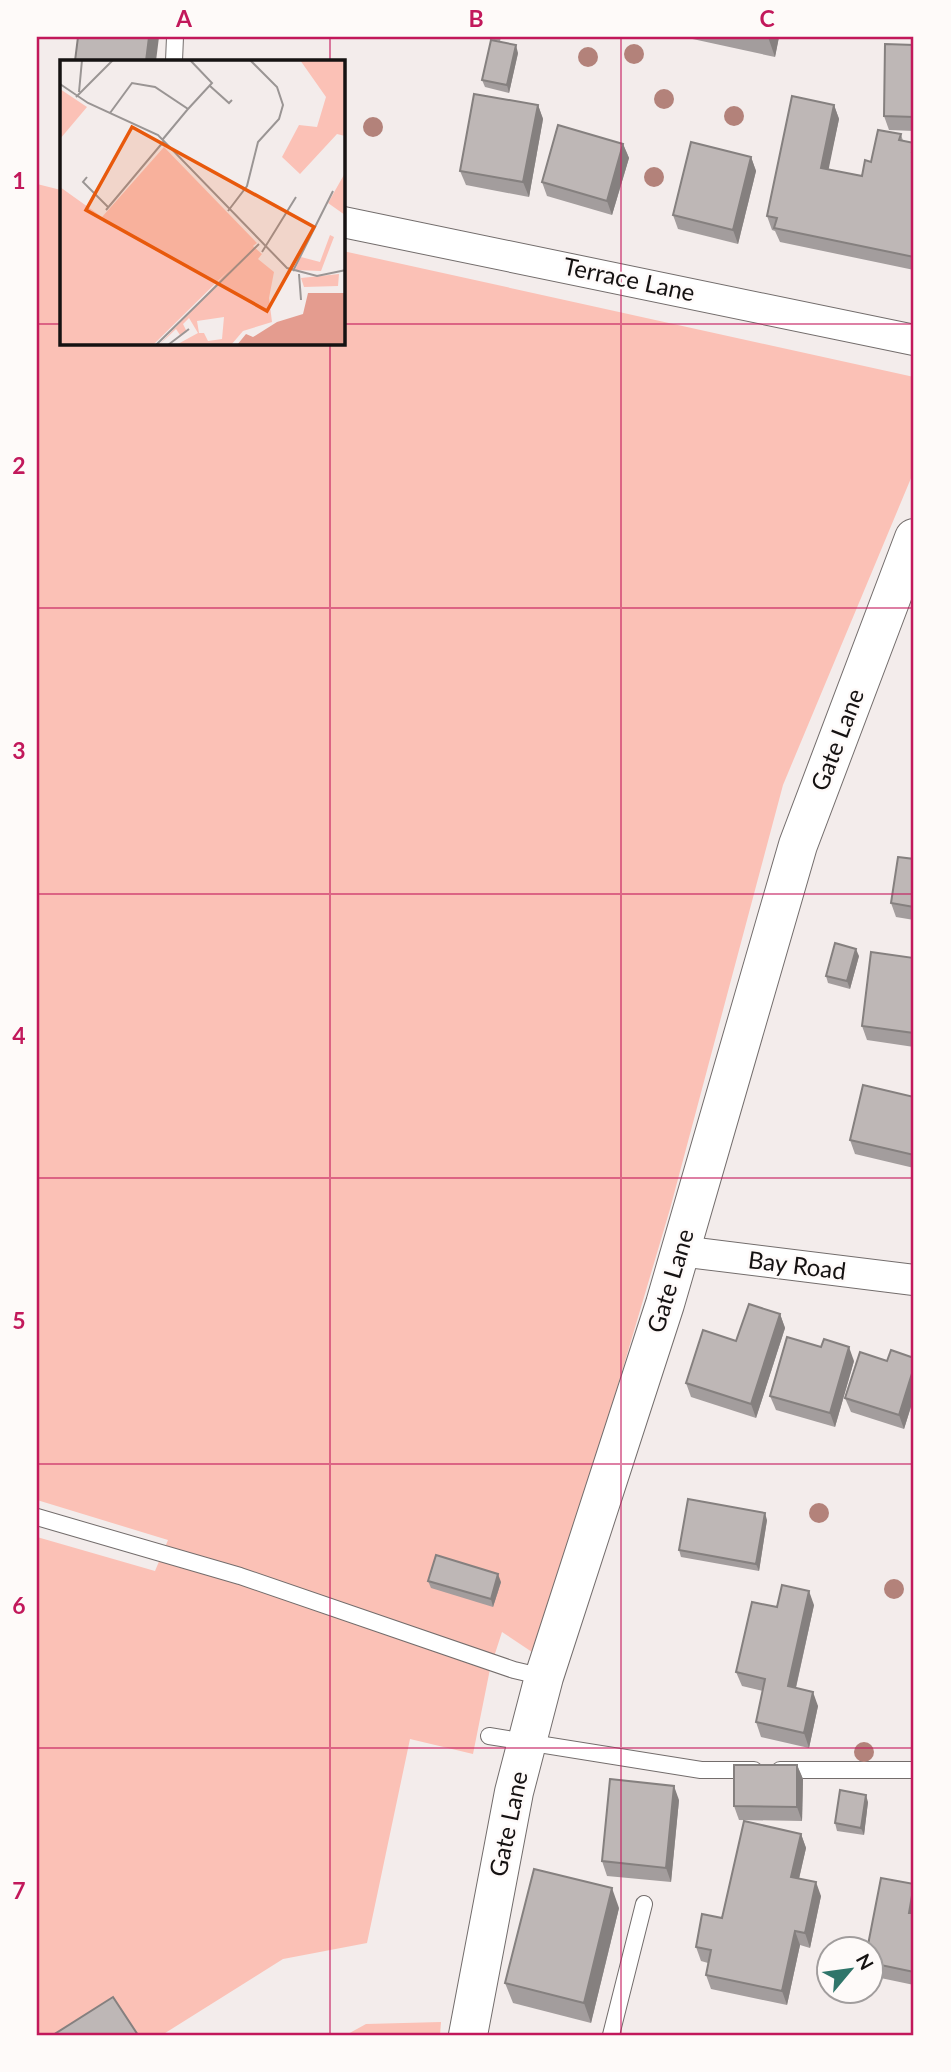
<svg xmlns="http://www.w3.org/2000/svg" width="951" height="2072" font-family="Lato,sans-serif">
<style>
.green{fill:#fbc1b6}
.lines{fill:none;stroke-linecap:round;stroke-linejoin:round}
.lane-casing{stroke:#736d6c;stroke-width:18}
.street-casing{stroke:#736d6c;stroke-width:32}
.secondary-casing{stroke:#736d6c;stroke-width:40}
.lane{stroke:#fff;stroke-width:16}
.street{stroke:#fff;stroke-width:30}
.secondary{stroke:#fff;stroke-width:38}
.tree{fill:#b3827a}
.wall{fill:#a39d9d}
.shaded-wall{fill:#85807f}
.building{fill:#beb7b6;stroke:#85807f;stroke-width:2}
.grid{fill:none;stroke:#c2185b;stroke-width:2;stroke-opacity:0.55}
.labels{text-anchor:middle;stroke-width:5;stroke-linejoin:round;paint-order:stroke}
.street-label{font-size:24px;fill:#151212;stroke:#fefaf9}
.inset-road{fill:none;stroke:#9a9594;stroke-width:2}
.view{fill:#e8590c;fill-opacity:0.15;stroke:#e8590c;stroke-width:3.5}
.inset-edge{fill:none;stroke:#151212;stroke-width:3.5}
.neatline{fill:none;stroke:#c2185b;stroke-width:2.5}
.grid-label{font-size:23px;text-anchor:middle;font-weight:bold;fill:#c2185b}
</style>
<rect width="100%" height="100%" fill="#f3eceb"/>
<g class="green">
<polygon points="37,184 61,190 61,343 343,343 343,251 914,377 914,471 783,785 670,1209 538,1656 502,1632 490,1669 473,1754 410,1739 367,1943 283,1959 162,2035 37,2035 37,1537 155,1571 168,1540 37,1500"/>
<polygon points="441,2022 440,2035 346,2035 366,2024"/>
</g>
<g class="lines">
<defs>
<g id="lane">
<polyline points="174,61 175,37"/>
<polyline points="37,1517 240,1576 514,1670 544,1677"/>
<polyline points="489,1736 701,1770 754,1770"/>
<polyline points="780,1770 914,1770"/>
<polyline points="611,2035 644,1904"/>
</g>
<g id="street">
<polyline points="343,222 914,340"/>
<polyline points="680,1251 914,1280"/>
</g>
<polyline id="secondary" points="468,2035 514,1792 544,1677 665,1304 798,845 914,538"/>
</defs>
<use href="#lane" class="lane-casing"/>
<use href="#street" class="street-casing"/>
<use href="#secondary" class="secondary-casing"/>
<use href="#lane" class="lane"/>
<use href="#street" class="street"/>
<use href="#secondary" class="secondary"/>
</g>
<g class="tree">
<circle cx="634" cy="54" r="10"/>
<circle cx="588" cy="57" r="10"/>
<circle cx="664" cy="99" r="10"/>
<circle cx="734" cy="116" r="10"/>
<circle cx="373" cy="127" r="10"/>
<circle cx="654" cy="177" r="10"/>
<circle cx="819" cy="1513" r="10"/>
<circle cx="894" cy="1589" r="10"/>
<circle cx="864" cy="1752" r="10"/>
</g>
<g class="wall">
<polygon points="478,37 501,37 500,41"/>
<polygon points="687,37 779,37 775,57 688,38"/>
<polygon points="914,45 914,131 889,130 884,116"/>
<polygon points="518,53 509,93 485,87 482,80"/>
<polygon points="538,105 543,119 529,197 466,185 460,171"/>
<polygon points="834,105 839,119 828,169 862,176 871,162 901,134 903,141 914,143 914,270 780,242 775,231 772,230 767,216"/>
<polygon points="623,144 629,158 612,215 547,196 542,182"/>
<polygon points="751,157 756,171 738,244 678,229 673,215"/>
<polygon points="914,859 914,920 896,917 891,903"/>
<polygon points="859,956 850,989 828,983 826,976"/>
<polygon points="914,958 914,1047 867,1040 862,1026"/>
<polygon points="914,1097 914,1168 855,1154 850,1140"/>
<polygon points="780,1314 785,1328 756,1418 691,1397 686,1383 736,1341"/>
<polygon points="914,1358 914,1397 904,1429 851,1412 845,1398 887,1361"/>
<polygon points="854,1361 835,1427 776,1410 770,1396"/>
<polygon points="767,1520 759,1571 681,1557 679,1550"/>
<polygon points="428,1581 501,1582 493,1607 431,1588"/>
<polygon points="814,1605 796,1688 818,1706 809,1748 761,1737 756,1722 763,1691 742,1686 736,1672 777,1607"/>
<polygon points="797,1765 803,1779 802,1821 739,1820 734,1806"/>
<polygon points="679,1800 671,1882 607,1876 602,1861"/>
<polygon points="868,1802 864,1835 837,1831 835,1823"/>
<polygon points="801,1834 806,1848 799,1879 821,1896 810,1948 800,1945 787,2005 711,1989 706,1975 708,1963 701,1961 696,1947"/>
<polygon points="914,1884 914,1985 871,1976 871,1950"/>
<polygon points="619,1908 591,2023 513,2003 505,1983"/>
</g>
<g class="shaded-wall">
<polygon points="149,37 159,37 156,61 146,61"/>
<polygon points="768,37 779,37 775,57"/>
<polygon points="516,45 518,53 509,93 507,85"/>
<polygon points="538,105 543,119 529,197 523,182"/>
<polygon points="834,105 839,119 826,182 821,168"/>
<polygon points="623,144 629,158 612,215 607,201"/>
<polygon points="751,157 756,171 738,244 733,230"/>
<polygon points="856,949 859,956 850,989 847,981"/>
<polygon points="780,1314 785,1328 756,1418 751,1404"/>
<polygon points="849,1347 854,1361 835,1427 830,1413"/>
<polygon points="914,1367 914,1397 904,1429 899,1415"/>
<polygon points="765,1513 767,1520 759,1571 756,1564"/>
<polygon points="498,1574 501,1582 493,1607 491,1599"/>
<polygon points="809,1591 814,1605 793,1700 788,1686"/>
<polygon points="813,1692 818,1706 809,1748 804,1733"/>
<polygon points="797,1765 803,1779 802,1821 797,1807"/>
<polygon points="674,1786 679,1800 671,1882 666,1868"/>
<polygon points="866,1795 868,1802 864,1835 861,1828"/>
<polygon points="801,1834 806,1848 796,1891 791,1877"/>
<polygon points="816,1882 821,1896 810,1948 805,1933"/>
<polygon points="914,1887 914,1926 909,1913"/>
<polygon points="612,1888 619,1908 591,2023 584,2003"/>
<polygon points="795,1931 800,1945 787,2005 782,1991"/>
</g>
<g class="building">
<polygon points="78,37 149,37 146,61 75,61"/>
<polygon points="491,40 516,45 507,85 482,80"/>
<polygon points="885,44 914,45 914,117 884,116"/>
<polygon points="474,94 538,105 523,182 460,171"/>
<polygon points="792,96 834,105 821,168 862,176 865,160 871,162 878,130 901,134 899,140 914,143 912,152 914,152 914,257 774,228 777,218 767,216"/>
<polygon points="558,125 623,144 607,201 542,182"/>
<polygon points="691,142 751,157 733,230 673,215"/>
<polygon points="898,857 914,859 914,907 891,903"/>
<polygon points="835,943 856,949 847,981 826,976"/>
<polygon points="871,952 914,958 914,1033 862,1026"/>
<polygon points="863,1085 914,1097 914,1155 850,1140"/>
<polygon points="749,1304 780,1314 751,1404 686,1383 703,1330 736,1341"/>
<polygon points="787,1337 821,1347 824,1339 849,1347 830,1413 770,1396"/>
<polygon points="891,1350 914,1358 914,1367 899,1415 845,1398 860,1352 887,1361"/>
<polygon points="688,1499 765,1513 756,1564 679,1550"/>
<polygon points="436,1555 498,1574 491,1599 428,1581"/>
<polygon points="782,1585 809,1591 788,1686 813,1692 804,1733 756,1722 765,1679 736,1672 752,1602 777,1607"/>
<polygon points="734,1765 797,1765 797,1807 734,1806"/>
<polygon points="610,1779 674,1786 666,1868 602,1861"/>
<polygon points="840,1790 866,1795 861,1828 835,1823"/>
<polygon points="744,1821 801,1834 791,1877 816,1882 805,1933 795,1931 782,1991 706,1975 711,1950 696,1947 702,1914 722,1918"/>
<polygon points="534,1869 612,1888 584,2003 505,1983"/>
<polygon points="881,1878 914,1884 909,1913 914,1913 914,1972 871,1963 871,1950 867,1950"/>
<polygon points="113,1997 138,2035 53,2035"/>
</g>
<path class="grid" d="M330 37V61M621 37V2035M37 324H61M343 324H914M330 343V2035M37 608H914M37 894H914M37 1178H914M37 1464H914M37 1748H914"/>
<g class="labels">
<g class="street-label">
<text transform="translate(629 280) rotate(12)" y="8">Terrace Lane</text>
<text transform="translate(838 740) rotate(-69)" y="8">Gate Lane</text>
<text transform="translate(797 1266) rotate(7)" y="8">Bay Road</text>
<text transform="translate(671 1281) rotate(-73)" y="8">Gate Lane</text>
<text transform="translate(509 1824) rotate(-78)" y="8">Gate Lane</text>
</g>
</g>
<g transform="translate(60 60)">
<rect width="285" height="285" fill="#f3eceb"/>
<path d="M240 0H286L285 76 277 74 240 114 222 97 239 65 257 67 266 37ZM0 29 27 47 0 79ZM104 87 197 183 193 186 202 194 198 199 214 212 209 238 212 262 183 271 171 285H116L138 273 129 258 123 264 127 272 120 275 116 269 99 285 169 210 93 285H0V127L42 157ZM164 257 162 279 148 281 144 273H139L137 261ZM285 113V155L268 143ZM270 175 274 177 261 211 235 210 241 197 260 202ZM279 214 278 226 244 227 241 218Z" fill="#fbc1b6" fill-rule="evenodd"/>
<path d="M248 233H285V285H177L186 274 193 277 217 262 243 254Z" fill="#e49c8f"/>
<path class="inset-road" d="M0 24 28 43 98 75 227 208 257 216 286 210M150 26 169 43 172 40M19 32 22 0M16 37 53 0M128 49 152 23 130 0M50 53 72 23 95 27 128 49 103 79M27 117 23 122 48 147M46 150 104 81M168 151 187 126 198 82 219 59 223 45 217 27 190 0M202 192 236 137M233 211 273 131M239 214 241 240M96 285 199 184M108 285 129 269"/>
<path class="view" d="M72 67 254 167 207 251 26 150Z"/>
<rect width="285" height="285" class="inset-edge"/>
</g>
<rect width="951" height="2072" fill="none" stroke="#fefaf9" stroke-width="77"/>
<g transform="translate(850 1970) rotate(61)"><circle r="33" fill="#fefaf9" stroke="#a19d9d" stroke-width="2"/>
<path d="M0-5L12 26L0 18L-12 26Z" fill="#2f756a"/>
<text y="-10" font-size="19" font-weight="bold" text-anchor="middle" fill="#151212">N</text>
</g>
<rect x="38" y="38" width="874" height="1996" class="neatline"/>
<g class="grid-label">
<text x="184" y="27">A</text>
<text x="476" y="27">B</text>
<text x="767" y="27">C</text>
<text x="19" y="189">1</text>
<text x="19" y="474">2</text>
<text x="19" y="759">3</text>
<text x="19" y="1044">4</text>
<text x="19" y="1329">5</text>
<text x="19" y="1614">6</text>
<text x="19" y="1899">7</text>
</g>
</svg>
